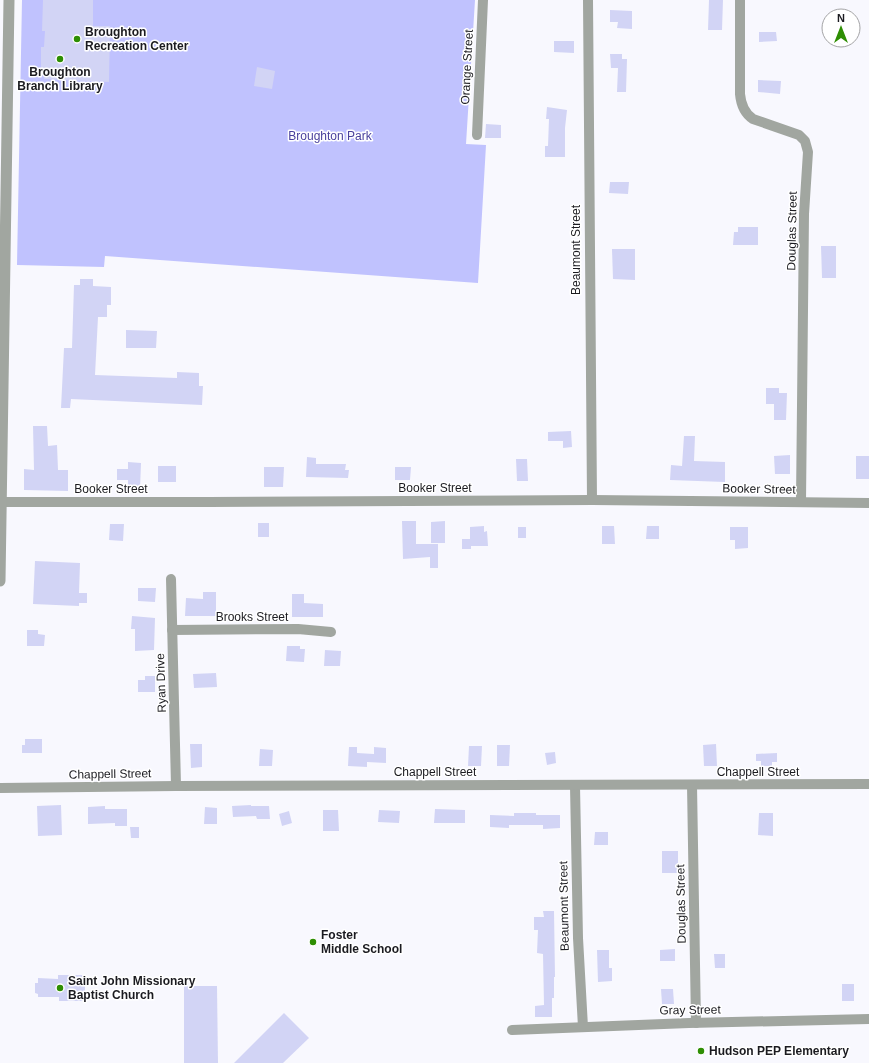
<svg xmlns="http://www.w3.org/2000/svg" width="869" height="1063" font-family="Helvetica,sans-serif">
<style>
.green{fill:#c0c2fe}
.building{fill:#d2d4f5}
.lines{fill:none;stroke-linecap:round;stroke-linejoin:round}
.minor{stroke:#a1a6a0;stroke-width:10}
.tertiary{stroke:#a1a6a0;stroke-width:11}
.poi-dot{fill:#2e8e03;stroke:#fff;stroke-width:1.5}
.labels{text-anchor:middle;stroke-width:3;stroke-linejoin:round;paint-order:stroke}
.poi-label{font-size:12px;font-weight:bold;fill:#1b1b20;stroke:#fff;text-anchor:start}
.street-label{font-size:12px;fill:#1b1b20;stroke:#fff}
.park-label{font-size:12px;fill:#4a419d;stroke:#fff}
</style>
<rect width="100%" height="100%" fill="#f8f8fe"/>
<polygon class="green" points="22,0 475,0 466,144 486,145 478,283 105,256 104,267 17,265"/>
<g class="building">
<polygon points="43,0 93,0 93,26 110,26 109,82 44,79 44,72 41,72 41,47 44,47 45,31 42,31"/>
<polygon points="709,0 723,0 722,30 708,30"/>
<polygon points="610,10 632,11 632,29 617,28 618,22 610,22"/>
<polygon points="759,32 776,32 777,41 759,42"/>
<polygon points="554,41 574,41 574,53 554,52"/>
<polygon points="610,54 622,54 622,59 627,59 626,92 617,92 618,68 611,68"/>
<polygon points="257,67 275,71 272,89 254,86"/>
<polygon points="758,80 781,81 780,94 758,92"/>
<polygon points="547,107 567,110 565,128 565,157 545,157 545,146 548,146 549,119 546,119"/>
<polygon points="486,124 501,125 501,138 485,138"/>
<polygon points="610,182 629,182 628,194 609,193"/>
<polygon points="738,227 758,227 758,245 733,245 734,232 738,232"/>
<polygon points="821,246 836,246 836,278 822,278"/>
<polygon points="612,249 635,249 635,280 613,279"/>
<polygon points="80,279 93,279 93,286 111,287 111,305 107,305 107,317 98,317 95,375 177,378 177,372 199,373 199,386 203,386 202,405 71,399 70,408 61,408 64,348 72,348 74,285 80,285"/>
<polygon points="126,330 157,331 156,348 126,348"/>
<polygon points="766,388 779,388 779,393 787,393 786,420 774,420 774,404 766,404"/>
<polygon points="33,426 47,426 48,446 57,445 58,470 68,470 68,491 24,490 24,469 34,470"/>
<polygon points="571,431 572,447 563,448 563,441 548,441 548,432"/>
<polygon points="684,436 695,436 694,461 725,462 725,482 670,480 671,465 682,466"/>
<polygon points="790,455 790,474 775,474 774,456"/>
<rect x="856" y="456" width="13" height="23"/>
<polygon points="307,457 316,458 316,464 346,464 345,470 349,470 348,478 306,477"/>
<polygon points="516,459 527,459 528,481 517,481"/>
<polygon points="128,462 141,463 140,489 128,488 128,480 117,480 117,469 128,469"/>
<rect x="158" y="466" width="18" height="16"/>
<polygon points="264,467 284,467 283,487 264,487"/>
<polygon points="395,467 411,467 410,480 395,480"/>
<polygon points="402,521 416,521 416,544 438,544 438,568 430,568 430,557 403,559"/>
<polygon points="445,521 445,543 431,543 431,522"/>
<rect x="258" y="523" width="11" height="14"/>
<polygon points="110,524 124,524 123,541 109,540"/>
<polygon points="484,526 484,532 487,531 488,546 471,546 471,549 462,549 462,539 470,539 470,527"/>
<polygon points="602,526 614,526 615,544 602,544"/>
<polygon points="647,526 659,526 659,539 646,539"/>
<rect x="518" y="527" width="8" height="11"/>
<polygon points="730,527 748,527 748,548 735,549 735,540 730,540"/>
<polygon points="35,561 80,563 79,593 87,593 87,603 79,603 79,606 33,604"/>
<polygon points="138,588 156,588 155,602 138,601"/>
<polygon points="203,592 216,592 216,616 185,616 186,598 203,599"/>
<polygon points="292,594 304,594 304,603 323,604 323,617 292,617"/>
<polygon points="132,616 155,618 154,650 135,651 135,629 131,629"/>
<polygon points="27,630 38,630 38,634 45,635 44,646 27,646"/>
<polygon points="287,646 300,646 300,649 305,649 304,662 286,661"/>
<polygon points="325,650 341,651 340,666 324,666"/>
<polygon points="216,673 217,687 194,688 193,674"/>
<polygon points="145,676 155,676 155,692 138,692 138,680 145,680"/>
<polygon points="25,739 42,739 42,753 22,753 22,745 25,745"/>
<polygon points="190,744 202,744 202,767 191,768"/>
<polygon points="716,744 717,766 704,766 703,745"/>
<polygon points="497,745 510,745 509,766 497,766"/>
<polygon points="469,746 482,746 481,766 468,766"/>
<polygon points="349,747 357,747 357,753 374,754 374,747 386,748 386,763 367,762 367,767 348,766"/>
<polygon points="260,749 273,750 272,766 259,766"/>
<polygon points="555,752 556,763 547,765 545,753"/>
<polygon points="777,753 777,762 772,762 772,766 761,766 761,761 756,761 756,754"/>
<polygon points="61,805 62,835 38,836 37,806"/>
<polygon points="251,805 251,806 269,806 270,819 257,819 256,816 233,817 232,806"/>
<polygon points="105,806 105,809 127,809 127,826 115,826 115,823 88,824 88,807"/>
<polygon points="205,807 217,808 217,824 204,824"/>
<polygon points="435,809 465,810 465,823 434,823"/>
<polygon points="323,810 338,810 339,831 323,831"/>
<polygon points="379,810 400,811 399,823 378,822"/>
<polygon points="289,811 292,823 282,826 279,814"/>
<polygon points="514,813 536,813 536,815 560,815 560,828 543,829 543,825 509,825 509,828 490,827 490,815 514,816"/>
<polygon points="759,813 773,813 773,836 758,835"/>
<polygon points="130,827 139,827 139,838 131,838"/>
<polygon points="595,832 608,832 608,845 594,845"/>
<rect x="662" y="851" width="16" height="22"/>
<polygon points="543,911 554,911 555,977 554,977 554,998 552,998 552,1017 535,1017 535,1006 544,1005 543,954 537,953 538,930 534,930 534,917 544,917"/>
<polygon points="675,949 675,961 660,961 660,950"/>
<polygon points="597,950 609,950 609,968 612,968 612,981 598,982"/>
<polygon points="714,954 725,954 725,968 715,968"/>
<polygon points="58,975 85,975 85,1001 59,1001 59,997 38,997 38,994 35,993 35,983 38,983 38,978 58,979"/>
<rect x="842" y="984" width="12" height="17"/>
<polygon points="184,986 217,986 218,1063 184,1063"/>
<polygon points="661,989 673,989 674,1004 662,1004"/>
<polygon points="284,1013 309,1038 283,1063 234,1063"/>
</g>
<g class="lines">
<g class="minor">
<polyline points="588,0 592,500"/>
<path d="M740 0V94C741 105 744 113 753 119L799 135 805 141 808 152 804 214 801 502"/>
<polyline points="477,135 483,0"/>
<polyline points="1,502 209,502 592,500 869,503"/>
<polyline points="171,579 176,786"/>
<polyline points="172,630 298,629 331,632"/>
<polyline points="692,785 696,1023"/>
<polyline points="575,786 578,938 583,1027"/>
<polyline points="0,788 176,786 869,784"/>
<polyline points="512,1030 689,1023 869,1019"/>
</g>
<polyline class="tertiary" points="0,581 9,0"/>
</g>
<g class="poi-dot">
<circle cx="77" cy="39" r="4"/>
<circle cx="60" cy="59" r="4"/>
<circle cx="313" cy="942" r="4"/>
<circle cx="60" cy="988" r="4"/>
<circle cx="701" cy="1051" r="4"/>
</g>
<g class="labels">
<g class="poi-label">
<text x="85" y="36">Broughton<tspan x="85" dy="14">Recreation Center</tspan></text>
<text x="60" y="76" text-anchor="middle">Broughton<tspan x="60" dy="14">Branch Library</tspan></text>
<text x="321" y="939">Foster<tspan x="321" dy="14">Middle School</tspan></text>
<text x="68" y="985">Saint John Missionary<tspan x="68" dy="14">Baptist Church</tspan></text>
<text x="709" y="1055">Hudson PEP Elementary</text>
</g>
<g class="street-label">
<text transform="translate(467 67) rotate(-87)" y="4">Orange Street</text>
<text transform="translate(792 231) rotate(-89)" y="4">Douglas Street</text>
<text transform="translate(576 250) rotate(-90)" y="4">Beaumont Street</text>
<text x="435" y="492">Booker Street</text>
<text x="111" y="493">Booker Street</text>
<text transform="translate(759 489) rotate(1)" y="4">Booker Street</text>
<text x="252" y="621">Brooks Street</text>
<text transform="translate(161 683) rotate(-92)" y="4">Ryan Drive</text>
<text x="435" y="776">Chappell Street</text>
<text x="758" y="776">Chappell Street</text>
<text transform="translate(110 774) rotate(-1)" y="4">Chappell Street</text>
<text transform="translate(681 904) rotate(-91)" y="4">Douglas Street</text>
<text transform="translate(564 906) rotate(-91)" y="4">Beaumont Street</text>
<text transform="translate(690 1010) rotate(-1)" y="4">Gray Street</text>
</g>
<g class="park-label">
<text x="330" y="140">Broughton Park</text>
</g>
</g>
<g transform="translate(841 28)"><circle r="19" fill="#ffffff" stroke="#a4a4a6"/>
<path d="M0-3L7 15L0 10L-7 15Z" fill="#2e8e03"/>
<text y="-6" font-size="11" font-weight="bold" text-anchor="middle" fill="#1b1b20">N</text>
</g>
</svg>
